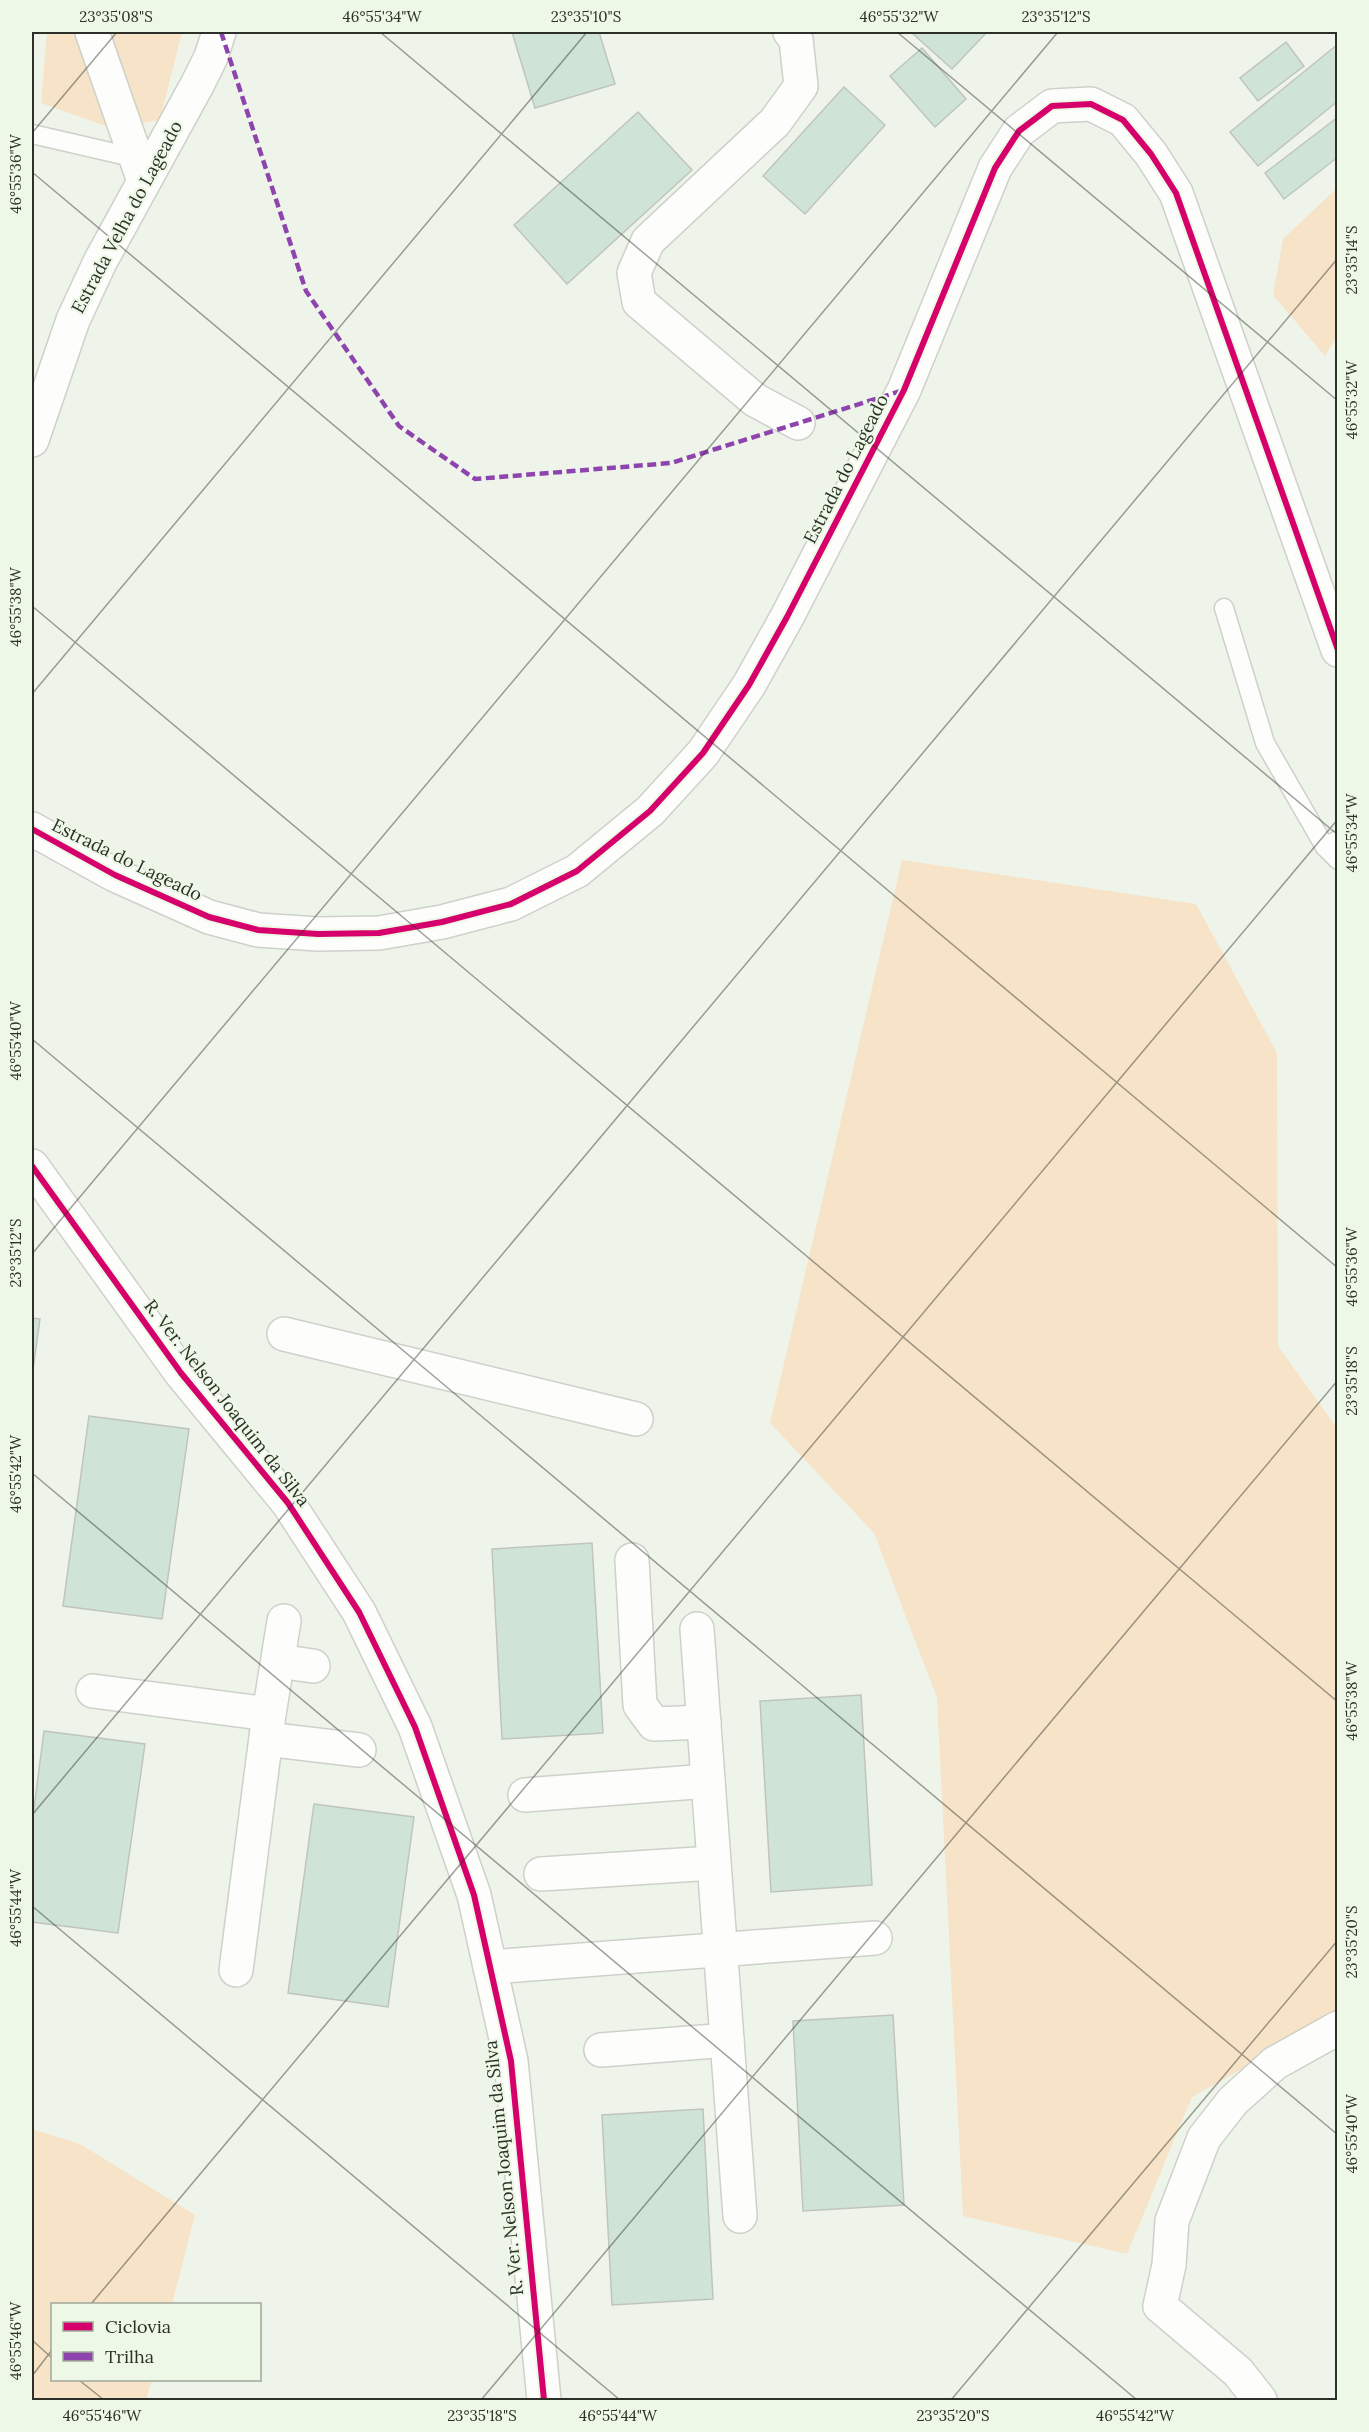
<svg xmlns="http://www.w3.org/2000/svg" width="1369" height="2432" font-family="Lora,serif">
<style>
.green{fill:#f6e3c8}
.building{fill:#d0e3d7;stroke:#bfc5be;stroke-width:1.5}
.lines{fill:none;stroke-linecap:round;stroke-linejoin:round}
.service-casing{stroke:#cdd1ca;stroke-width:21}
.minor-casing{stroke:#cdd1ca;stroke-width:36}
.service{stroke:#fdfdfc;stroke-width:18}
.minor{stroke:#fdfdfc;stroke-width:33}
.quiet{stroke:#8e44ad;stroke-width:4.5;stroke-dasharray:9 4.5;stroke-linecap:butt}
.cycleway-casing{stroke:#eef8e6;stroke-width:10}
.cycleway{stroke:#d6006c;stroke-width:6}
.ticks{fill:none;stroke:#2c3029;stroke-width:1.5;stroke-opacity:0.45}
.labels{text-anchor:middle;stroke-width:4.5;stroke-linejoin:round;paint-order:stroke}
.street-label{font-size:18px;fill:#2c3029;stroke:#eef8e6}
.neatline{fill:none;stroke:#2c3029;stroke-width:2}
.ticks-label{font-size:15px;text-anchor:middle;fill:#2c3029}
</style>
<rect width="100%" height="100%" fill="#eff4ea"/>
<g class="green">
<polygon points="47,32 182,32 160,120 111,128 41,103"/>
<polygon points="1337,188 1337,336 1325,356 1273,295 1283,239"/>
<polygon points="902,860 1196,904 1277,1053 1278,1346 1337,1428 1337,2016 1192,2097 1127,2254 963,2216 937,1698 874,1533 770,1423"/>
<polygon points="32,2129 80,2144 195,2215 172,2304 52,2304 52,2380 152,2380 146,2400 32,2400"/>
</g>
<g class="building">
<polygon points="512,32 599,32 615,84 535,108"/>
<polygon points="911,32 987,32 952,69"/>
<polygon points="1286,42 1304,66 1258,101 1240,78"/>
<polygon points="1338,44 1338,101 1258,166 1230,132"/>
<polygon points="922,48 966,99 935,127 890,76"/>
<polygon points="844,87 885,125 805,214 763,176"/>
<polygon points="638,112 692,170 567,284 514,225"/>
<polygon points="1338,117 1338,157 1284,199 1265,173"/>
<polygon points="32,1318 40,1319 32,1377"/>
<polygon points="89,1416 189,1429 162,1619 63,1606"/>
<polygon points="592,1543 603,1733 502,1739 492,1549"/>
<polygon points="861,1695 872,1885 771,1892 760,1701"/>
<polygon points="44,1731 145,1744 118,1933 32,1922 32,1824"/>
<polygon points="314,1804 414,1817 388,2007 288,1993"/>
<polygon points="893,2015 904,2205 803,2211 793,2021"/>
<polygon points="703,2109 713,2299 612,2305 602,2115"/>
</g>
<g class="lines">
<defs>
<g id="service">
<polyline points="32,134 136,158"/>
<polyline points="1224,608 1265,743 1325,847"/>
<polyline points="1338,840 1325,847 1338,860"/>
</g>
<g id="minor">
<polyline points="92,32 144,181"/>
<polyline points="790,32 796,39 801,86 775,122 648,241 634,273 639,302 755,400 798,423"/>
<polyline points="32,440 73,320 100,262 197,85 211,57 219,32"/>
<polyline points="32,829 115,875 209,917 258,930 318,934 379,933 442,922 511,904 577,871 650,811 703,753 749,685 787,617 904,390 995,168 1019,131 1052,106 1091,104 1123,120 1151,154 1176,193 1338,650"/>
<polyline points="32,1166 181,1373 288,1503 359,1612 415,1727 474,1895 511,2061 544,2400"/>
<polyline points="284,1334 636,1419"/>
<polyline points="632,1560 640,1705 654,1724 704,1722"/>
<polyline points="278,1661 313,1666"/>
<polyline points="93,1691 269,1714"/>
<polyline points="266,1739 359,1750"/>
<polyline points="525,1795 708,1781"/>
<polyline points="541,1874 713,1863"/>
<polyline points="490,1967 875,1938"/>
<polyline points="236,1970 269,1714 284,1621"/>
<polyline points="727,2040 740,2216"/>
<polyline points="601,2050 727,2040 697,1629"/>
<polyline points="1260,2400 1238,2372 1160,2306 1169,2265 1172,2221 1204,2138 1233,2101 1275,2063 1338,2028"/>
</g>
</defs>
<use href="#service" class="service-casing"/>
<use href="#minor" class="minor-casing"/>
<use href="#service" class="service"/>
<use href="#minor" class="minor"/>
<polyline class="quiet" points="221,32 306,291 399,426 475,479 671,463 904,390"/>
<defs>
<g id="cycleway">
<polyline points="32,829 115,875 209,917 258,930 318,934 379,933 442,922 511,904 577,871 650,811 703,753 749,685 787,617 904,390 995,168 1019,131 1052,106 1091,104 1123,120 1151,154 1176,193 1338,650"/>
<polyline points="32,1166 181,1373 288,1503 359,1612 415,1727 474,1895 511,2061 544,2400"/>
</g>
</defs>
<use href="#cycleway" class="cycleway-casing"/>
<use href="#cycleway" class="cycleway"/>
</g>
<path class="ticks" d="M380 32 1338 835M897 32 1338 401M32 133 117 32M32 172 1338 1268M32 606 1338 1702M32 694 587 32M32 1039 1338 2135M32 1254 1058 32M32 1473 1137 2400M32 1815 1338 258M32 1906 620 2400M91 2304 1338 819M32 2340 52 2358M32 2376 52 2350M79 2380 104 2400M481 2400 1338 1380M951 2400 1338 1940"/>
<g class="labels">
<g class="street-label">
<text transform="translate(127 217) rotate(-62)" y="6">Estrada Velha do Lageado</text>
<text transform="translate(846 469) rotate(-63)" y="6">Estrada do Lageado</text>
<text transform="translate(127 860) rotate(26)" y="6">Estrada do Lageado</text>
<text transform="translate(227 1403) rotate(52)" y="6">R. Ver. Nelson Joaquim da Silva</text>
<text transform="translate(504 2168) rotate(-96)" y="6">R. Ver. Nelson Joaquim da Silva</text>
</g>
</g>
<rect width="1369" height="2432" fill="none" stroke="#eef8e6" stroke-width="66"/>
<rect x="51" y="2303" width="210" height="78" fill="#eef8e6" stroke="#a0a89a" stroke-width="1.5"/>
<rect x="63" y="2322" width="30" height="9" fill="#d6006c" stroke="#a0a89a" stroke-width="1.5"/>
<text x="105" y="2333" font-size="18" fill="#2c3029">Ciclovia</text>
<rect x="63" y="2352" width="30" height="9" fill="#8e44ad" stroke="#a0a89a" stroke-width="1.5"/>
<text x="105" y="2363" font-size="18" fill="#2c3029">Trilha</text>
<rect x="33" y="33" width="1303" height="2366" class="neatline"/>
<g class="ticks-label">
<text x="116" y="22">23°35'08"S</text>
<text x="382" y="22">46°55'34"W</text>
<text x="586" y="22">23°35'10"S</text>
<text x="899" y="22">46°55'32"W</text>
<text x="1056" y="22">23°35'12"S</text>
<text transform="translate(16 174) rotate(-90)" y="5">46°55'36"W</text>
<text transform="translate(1352 260) rotate(-90)" y="5">23°35'14"S</text>
<text transform="translate(1352 400) rotate(-90)" y="5">46°55'32"W</text>
<text transform="translate(16 607) rotate(-90)" y="5">46°55'38"W</text>
<text transform="translate(1352 833) rotate(-90)" y="5">46°55'34"W</text>
<text transform="translate(16 1041) rotate(-90)" y="5">46°55'40"W</text>
<text transform="translate(16 1253) rotate(-90)" y="5">23°35'12"S</text>
<text transform="translate(1352 1267) rotate(-90)" y="5">46°55'36"W</text>
<text transform="translate(1352 1381) rotate(-90)" y="5">23°35'18"S</text>
<text transform="translate(16 1474) rotate(-90)" y="5">46°55'42"W</text>
<text transform="translate(1352 1701) rotate(-90)" y="5">46°55'38"W</text>
<text transform="translate(16 1908) rotate(-90)" y="5">46°55'44"W</text>
<text transform="translate(1352 1942) rotate(-90)" y="5">23°35'20"S</text>
<text transform="translate(1352 2134) rotate(-90)" y="5">46°55'40"W</text>
<text transform="translate(16 2341) rotate(-90)" y="5">46°55'46"W</text>
<text x="102" y="2421">46°55'46"W</text>
<text x="482" y="2421">23°35'18"S</text>
<text x="618" y="2421">46°55'44"W</text>
<text x="953" y="2421">23°35'20"S</text>
<text x="1135" y="2421">46°55'42"W</text>
</g>
</svg>
